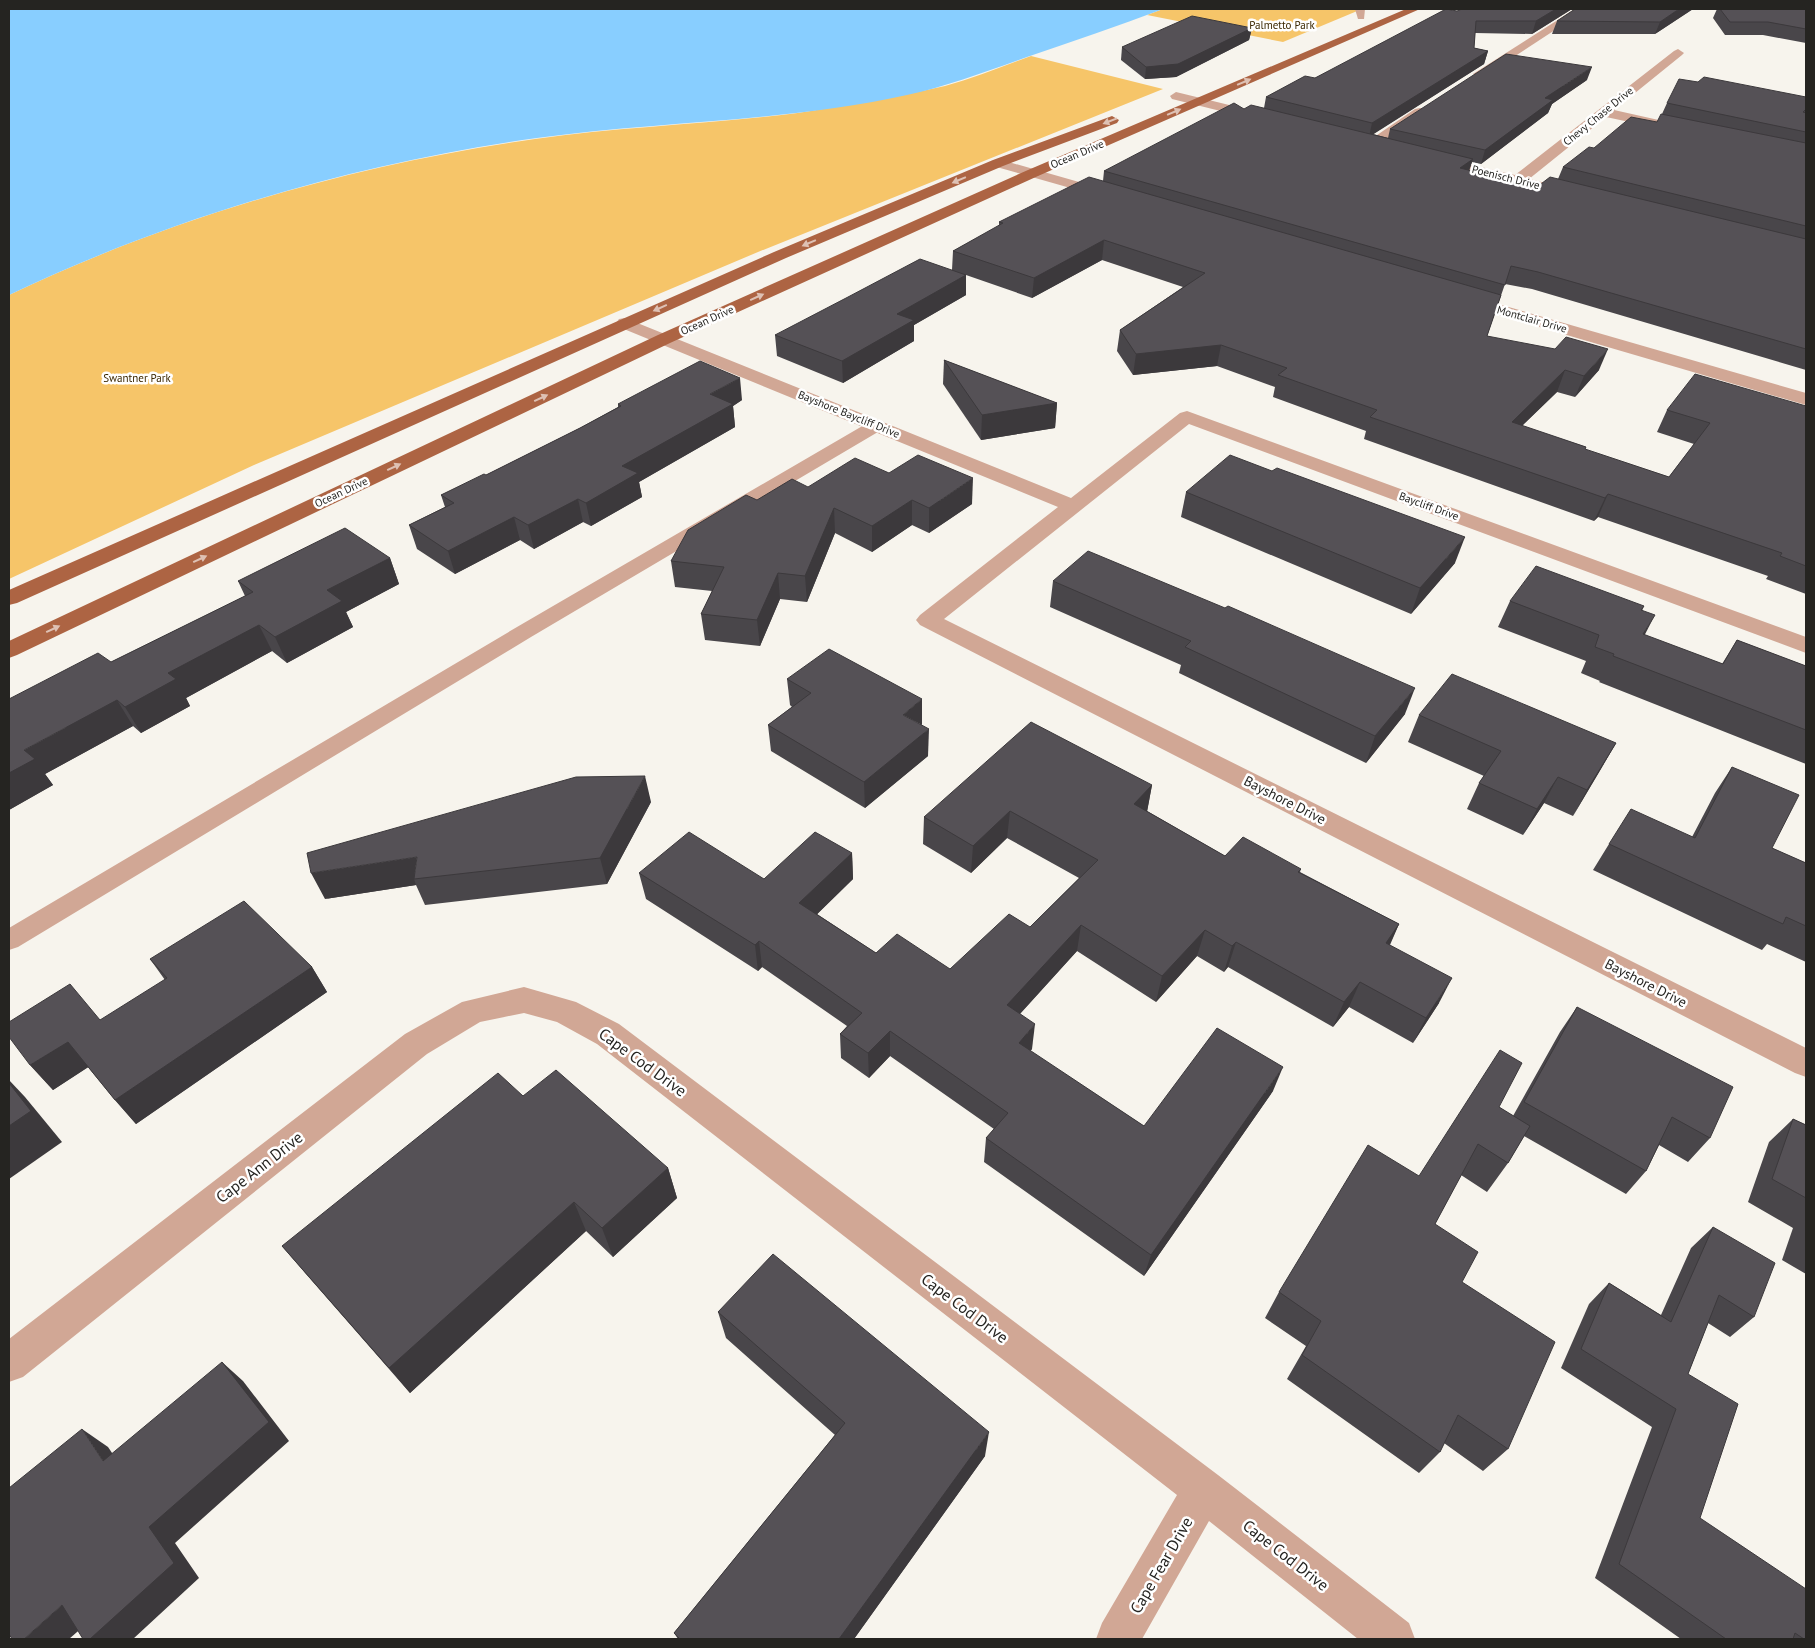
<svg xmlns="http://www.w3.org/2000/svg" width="1815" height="1648" font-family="'PT Sans',sans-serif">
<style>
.green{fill:#f6c569}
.water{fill:#88ceff}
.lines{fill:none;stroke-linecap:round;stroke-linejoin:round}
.service{fill:#d1a795;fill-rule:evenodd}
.minor{fill:#d1a795;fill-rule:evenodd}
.primary{fill:#ad6443;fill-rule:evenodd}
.wall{fill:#49464a}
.shaded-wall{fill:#3c393c}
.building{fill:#555156;stroke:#3c393c}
.oneway{fill:#dec1b4}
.labels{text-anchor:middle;stroke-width:5;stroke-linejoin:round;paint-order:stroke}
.far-park-label{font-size:11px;fill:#3a2700;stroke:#fff}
.far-street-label{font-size:11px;fill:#252421;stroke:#fff}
.street-label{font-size:14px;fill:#252421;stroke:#fff}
.near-street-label{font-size:16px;fill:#252421;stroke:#fff}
</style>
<rect width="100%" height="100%" fill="#f7f4ed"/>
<g class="green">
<polygon points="1163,9 1362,9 1283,42 1147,15"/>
<path d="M1031 56 1163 89 758 252 254 465 9 579V295C175 216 353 165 535 139 611 128 687 125 763 117 807 113 850 104 893 96 911 93 928 90 945 86 974 78 1003 66 1031 56Z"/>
</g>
<path class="water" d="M9 9H1163C1118 26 1073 41 1027 57 987 71 948 86 907 95 785 122 660 121 537 138 354 164 175 216 9 295Z"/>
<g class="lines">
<g class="service">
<polygon points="1355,9 1365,9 1364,19 1358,19"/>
<polygon points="877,420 883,421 885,425 883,429 531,637 18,947 9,950 9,928 517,627 871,421"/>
</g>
<g class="minor">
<polygon points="1575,9 1587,9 1483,77 1479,78 1473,74"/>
<polygon points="1678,49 1684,53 1682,55 1614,110 1672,123 1674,126 1672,129 1667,130 1606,117 1529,179 1579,191 1581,194 1579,197 1574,198 1429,163 1427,160 1434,156 1515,175 1674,51"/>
<polygon points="1176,92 1266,114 1268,117 1261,121 1172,99 1170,96"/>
<polygon points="1420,108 1425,109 1426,112 1425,115 1376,147 1366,147 1364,144 1415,109"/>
<polygon points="998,159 1114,192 1116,195 1114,198 1109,199 993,166 991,163"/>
<polygon points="1460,293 1806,393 1806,405 1454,302 1452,298 1454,294"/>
<polygon points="625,318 1071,498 1180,413 1187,411 1806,637 1806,653 1189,424 944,619 1806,1048 1806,1077 1795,1073 920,625 916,620 920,615 1058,507 619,327 616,323 619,319"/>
<polygon points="524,987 576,1002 619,1024 1218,1475 1409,1623 1415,1639 1358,1639 1209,1521 1142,1639 1096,1639 1102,1623 1177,1495 597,1044 557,1022 524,1013 480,1022 427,1054 23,1377 9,1382 9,1339 405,1034 462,1002"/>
</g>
<g class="primary">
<polygon points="1406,9 1420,9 1038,176 670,343 17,655 9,658 9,641 658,335 1028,170"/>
<polygon points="1112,116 1119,120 1117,123 1003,166 786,258 17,603 9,605 9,590 774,252 993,160"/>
</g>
</g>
<g class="wall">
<polygon points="1572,9 1532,34 1475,33 1474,48 1488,51 1484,64 1373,134 1388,138 1390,129 1587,80 1552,104 1548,113 1481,164 1472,162 1469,170 1537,187 1558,179 1563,167 1594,148 1657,122 1662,114 1667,103 1806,97 1806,370 1532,289 1505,284 1487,336 1599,370 1575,397 1557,392 1522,426 1586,447 1585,450 1669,477 1694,444 1657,432 1667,410 1806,406 1806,594 1766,579 1768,576 1598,517 1594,521 1364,439 1366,431 1273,397 1275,387 1217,366 1133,375 1117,351 1120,330 1183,287 1102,260 1032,298 966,275 966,295 914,325 914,341 843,383 777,356 775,335 952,270 953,251 999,226 999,222 1103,181 1104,171 1244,109 1264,108 1266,97 1315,78 1457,11"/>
<polygon points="1693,9 1655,34 1552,34 1557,21"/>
<polygon points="1717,9 1806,9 1806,43 1763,35 1725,35 1713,18"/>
<polygon points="1252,28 1249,40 1176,77 1145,79 1121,60 1122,47"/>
<polygon points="944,360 1057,403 1055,428 981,440 943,384"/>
<polygon points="742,400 733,406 735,427 639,482 642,497 591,526 583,522 534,549 520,540 455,574 417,549 409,525 445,507 441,495 486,475 580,428 618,407 618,404"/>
<polygon points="1272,471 1455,563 1411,614 1181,517 1186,492"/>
<polygon points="808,487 972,504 929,533 912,525 872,552 835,533 807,602 780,599 760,646 705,640 701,614 712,591 675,587 671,561 757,500"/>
<polygon points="390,558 399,584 346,612 353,627 287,663 272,651 186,698 190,706 141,733 133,726 45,774 53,785 9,810 111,662 245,596 238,581"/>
<polygon points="1053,581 1405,714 1366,763 1179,673 1181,665 1050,607"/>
<polygon points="1510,601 1644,606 1642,611 1644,635 1722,664 1737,640 1806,666 1806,764 1599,682 1600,681 1581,673 1586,661 1498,627"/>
<polygon points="787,679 922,725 928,756 865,808 771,751 768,725 792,707 790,705"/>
<polygon points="1419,715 1616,743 1573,816 1544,803 1523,835 1467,809 1479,783 1484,776 1408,742"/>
<polygon points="1732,767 1772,848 1806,863 1806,962 1767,944 1762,950 1593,870 1609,844 1692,837 1715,793"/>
<polygon points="1152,785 1147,811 1225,856 1301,869 1300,872 1399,924 1390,945 1439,1003 1413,1043 1349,1007 1333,1027 1228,967 1224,972 1197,956 1156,1002 1077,951 1020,1014 1032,1049 1030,1051 1144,1126 1273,1091 1144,1276 984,1162 986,1138 994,1129 890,1056 869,1078 841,1058 840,1034 847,1026 762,967 758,971 646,899 639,873 764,879 852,853 853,879 817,914 876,953 950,969 1030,927 1079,878 1007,838 971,873 923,844 924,817"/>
<polygon points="651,802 607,884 425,905 416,885 325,899"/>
<polygon points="150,959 312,967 327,992 136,1124 115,1100 88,1067 53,1090 30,1065 165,980"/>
<polygon points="1577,1007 1710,1138 1688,1162 1659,1145 1646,1171 1626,1194 1524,1136 1508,1163 1487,1192 1461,1175 1435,1224 1462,1282 1508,1449 1483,1471 1444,1443 1440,1452 1419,1473 1287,1379 1306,1346 1265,1318 1279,1292 1419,1176 1499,1107 1513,1116 1560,1032"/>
<polygon points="523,1096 668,1168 677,1198 613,1257 586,1231 410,1393 306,1274 282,1246"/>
<polygon points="1793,1119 1806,1125 1806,1274 1782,1260 1793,1228 1748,1202 1769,1142"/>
<polygon points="1713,1227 1754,1317 1730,1337 1708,1323 1688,1374 1700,1518 1806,1639 1681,1639 1595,1578 1652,1427 1561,1368 1589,1304 1609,1283 1661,1315 1691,1248"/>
<polygon points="718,1312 985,1456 854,1639 678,1639 674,1633 835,1435 726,1338"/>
</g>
<g class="shaded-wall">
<polygon points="1556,9 1572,9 1532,34 1536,21"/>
<polygon points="1679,9 1693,9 1655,34 1660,22"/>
<polygon points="1252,28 1249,40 1176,77 1145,79 1146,67"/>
<polygon points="1488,51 1484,64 1369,137 1372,123"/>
<polygon points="1592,67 1587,80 1552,104 1548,113 1481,164 1485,150 1545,98"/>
<polygon points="1473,159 1468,174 1460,168"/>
<polygon points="1104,240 1102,260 1032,298 1034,278"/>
<polygon points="966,275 966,295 914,325 914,341 843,383 842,361 897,314"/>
<polygon points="1221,345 1217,366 1133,375 1136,354"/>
<polygon points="1608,349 1599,370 1575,397 1584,376"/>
<polygon points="1565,370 1557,392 1503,444 1512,422"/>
<polygon points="740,378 742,400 733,406 735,427 639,482 642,497 591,526 586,503 622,466 710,394"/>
<polygon points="1057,403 1055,428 981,440 982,415"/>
<polygon points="973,478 972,504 929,533 929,508"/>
<polygon points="1608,494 1598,517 1594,521 1605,498"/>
<polygon points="578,499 583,522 534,549 528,525"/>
<polygon points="912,500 912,525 872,552 872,526"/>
<polygon points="834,508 835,533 807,602 805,576"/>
<polygon points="514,517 520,540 455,574 448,551"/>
<polygon points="1465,537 1455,563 1411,614 1420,588"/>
<polygon points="390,558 399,584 346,612 353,627 287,663 275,637 327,590"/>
<polygon points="778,573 780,599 760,646 757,620"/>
<polygon points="1655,615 1641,642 1643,634"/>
<polygon points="259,625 272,651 186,698 190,706 141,733 125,707 168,673"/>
<polygon points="1415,688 1405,714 1366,763 1375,736"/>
<polygon points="922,699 922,725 903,715"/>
<polygon points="117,700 133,726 45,774 53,785 9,810 9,773 24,750"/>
<polygon points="929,729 928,756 865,808 864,782"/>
<polygon points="1616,743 1601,769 1573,816 1587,790"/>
<polygon points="645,776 651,802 607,884 600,858"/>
<polygon points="1558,777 1544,803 1523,835 1537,809"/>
<polygon points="1152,785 1147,812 1134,804"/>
<polygon points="1010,811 1007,838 971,873 973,846"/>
<polygon points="852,853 853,879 802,929 799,903"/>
<polygon points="417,857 414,879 416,885 325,899 311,873"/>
<polygon points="1399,924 1387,950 1386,943"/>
<polygon points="1081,925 1077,951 1005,1030 1007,1005"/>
<polygon points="1205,930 1197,956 1156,1002 1162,976"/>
<polygon points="759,941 762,967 758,971 755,945"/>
<polygon points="1236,942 1228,967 1224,972 1232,946"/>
<polygon points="312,967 327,992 136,1124 115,1100"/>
<polygon points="1452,978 1439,1003 1413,1043 1426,1018"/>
<polygon points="1360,982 1349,1007 1333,1027 1344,1002"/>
<polygon points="1035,1024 1032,1049 1016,1067 1019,1043"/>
<polygon points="890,1031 890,1056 869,1078 868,1053"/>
<polygon points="68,1042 90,1066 53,1090 30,1065"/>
<polygon points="1283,1067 1273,1091 1144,1276 1151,1255"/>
<polygon points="9,1080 25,1097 62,1142 9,1179"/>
<polygon points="668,1168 677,1198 613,1257 602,1228"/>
<polygon points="574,1202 586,1231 410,1393 389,1368"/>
<polygon points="222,1362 243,1381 289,1441 175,1543 199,1578 133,1639 90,1639 149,1527"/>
<polygon points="82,1429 108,1447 129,1478 103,1461"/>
<polygon points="989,1432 985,1456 854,1639 839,1639"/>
<polygon points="62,1605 92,1619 69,1639 24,1639"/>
</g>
<g class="building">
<polygon points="1446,9 1457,11 1462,9 1556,9 1536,21 1476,21 1474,48 1488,51 1372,123 1266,97 1305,76 1315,78"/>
<polygon points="1575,9 1679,9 1660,22 1557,21"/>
<polygon points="1720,9 1806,9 1806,29 1768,22 1730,22"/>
<polygon points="1192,16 1252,28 1178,64 1146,67 1122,47"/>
<polygon points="1506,54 1592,67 1545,98 1553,100 1485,150 1390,129"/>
<polygon points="1704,77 1806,97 1806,109 1803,112 1806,113 1806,132 1667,103 1679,79 1698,82"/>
<polygon points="1234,103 1244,109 1251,105 1473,159 1460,168 1537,187 1550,177 1806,239 1806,349 1538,272 1511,266 1505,285 1104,171"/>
<polygon points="1661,114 1806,143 1806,226 1563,167 1589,147 1594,148 1631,117 1657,122"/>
<polygon points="1089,177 1501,295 1487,336 1555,349 1566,337 1608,349 1584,376 1565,370 1512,422 1586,447 1585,449 1669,477 1710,423 1667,410 1695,374 1806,406 1806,566 1780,556 1782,553 1608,494 1605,498 1370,417 1377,410 1278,375 1287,368 1221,345 1136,354 1120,330 1205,273 1104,240 1034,278 953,251 1003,223 999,222"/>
<polygon points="920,259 966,275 897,314 914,320 842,361 775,335 848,297"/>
<polygon points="944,360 1057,403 982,415"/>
<polygon points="700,361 740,378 710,394 733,404 622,466 638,473 586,503 578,499 528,525 514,517 448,551 409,525 454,503 441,495 484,474 486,475 580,428 621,406 618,404"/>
<polygon points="918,455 973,478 929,508 912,500 872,526 834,508 805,576 778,573 757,620 701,614 724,567 671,561 688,530 746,495 757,500 792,479 808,487 855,458 889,473"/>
<polygon points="1230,455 1272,471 1277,468 1465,537 1420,588 1186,492"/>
<polygon points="345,528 390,558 327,590 342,601 275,637 259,625 168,673 176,679 125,707 117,700 24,750 35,759 9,773 9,699 98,653 111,662 253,592 238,581"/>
<polygon points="1088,551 1225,608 1228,606 1415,688 1375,736 1185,647 1191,641 1053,581"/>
<polygon points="1536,566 1644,606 1641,610 1655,615 1643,634 1723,664 1737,640 1806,666 1806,730 1613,656 1614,654 1595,647 1599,635 1510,601"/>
<polygon points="829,649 922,699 903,715 929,729 864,782 768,725 811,693 787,679"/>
<polygon points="1452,674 1616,743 1587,790 1558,777 1537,809 1479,783 1501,751 1419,715"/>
<polygon points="1031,722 1152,785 1134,804 1225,856 1243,837 1301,869 1298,872 1399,924 1386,943 1452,978 1426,1018 1360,982 1344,1002 1236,942 1232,946 1205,930 1162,976 1081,925 1007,1005 1035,1024 1019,1043 1144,1126 1217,1028 1283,1067 1151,1255 986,1138 1008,1113 890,1031 868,1053 840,1034 862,1013 759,941 755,945 639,873 689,832 764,879 815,832 852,853 799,903 876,953 897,934 950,969 1009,914 1030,927 1098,860 1010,811 973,846 924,817"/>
<polygon points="1732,767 1799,795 1772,848 1806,863 1806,926 1786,917 1783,924 1609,844 1631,809 1695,838"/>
<polygon points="645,776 600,858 414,879 417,857 311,873 307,853 576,777"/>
<polygon points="244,901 312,967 115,1100 68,1042 30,1065 9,1037 9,1022 70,984 100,1020 167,978 150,959"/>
<polygon points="1577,1007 1733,1087 1710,1138 1672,1117 1646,1171 1524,1102"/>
<polygon points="1500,1050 1522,1063 1499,1107 1530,1126 1508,1163 1478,1144 1435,1224 1478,1252 1462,1282 1555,1342 1508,1449 1458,1415 1440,1452 1302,1355 1321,1321 1279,1292 1368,1145 1419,1176"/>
<polygon points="556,1070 668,1168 602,1228 574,1202 389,1368 282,1246 498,1073 523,1096"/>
<polygon points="9,1083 31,1111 9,1126"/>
<polygon points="1793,1119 1806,1125 1806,1198 1772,1179"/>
<polygon points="1713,1227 1775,1263 1754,1317 1719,1295 1688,1374 1738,1404 1700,1518 1806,1589 1806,1639 1804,1639 1795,1633 1793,1639 1726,1639 1619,1564 1676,1409 1581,1349 1609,1283 1671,1322"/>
<polygon points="773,1254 989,1432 839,1639 680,1639 674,1633 845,1423 718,1312"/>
<polygon points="222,1362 269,1422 149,1527 174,1563 90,1639 83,1639 62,1605 24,1639 12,1639 9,1634 9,1488 82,1429 103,1461"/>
</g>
<defs><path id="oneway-solid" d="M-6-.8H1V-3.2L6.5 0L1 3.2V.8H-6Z" transform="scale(1.25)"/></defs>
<g class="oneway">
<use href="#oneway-solid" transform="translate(1244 82) rotate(-23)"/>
<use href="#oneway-solid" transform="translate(1174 112) rotate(-23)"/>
<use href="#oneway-solid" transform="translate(1110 121) rotate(159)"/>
<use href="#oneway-solid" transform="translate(959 180) rotate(157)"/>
<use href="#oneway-solid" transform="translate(809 243) rotate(157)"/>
<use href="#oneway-solid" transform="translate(757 297) rotate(-24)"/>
<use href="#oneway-solid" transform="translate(660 308) rotate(156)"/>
<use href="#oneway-solid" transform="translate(541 398) rotate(-25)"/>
<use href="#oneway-solid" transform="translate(394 467) rotate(-25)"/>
<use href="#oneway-solid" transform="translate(200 559) rotate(-25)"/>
<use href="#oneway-solid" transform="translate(53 629) rotate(-25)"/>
</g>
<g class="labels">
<g class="far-park-label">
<text x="1282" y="29">Palmetto Park</text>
<text x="137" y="382">Swantner Park</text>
</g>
<g class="far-street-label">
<text transform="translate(1598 116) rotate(-39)" y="4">Chevy Chase Drive</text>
<text transform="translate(1077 154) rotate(-23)" y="4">Ocean Drive</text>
<text transform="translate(1506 177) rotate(14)" y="4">Poenisch Drive</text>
<text transform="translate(1532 319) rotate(16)" y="4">Montclair Drive</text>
<text transform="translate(707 320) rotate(-24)" y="4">Ocean Drive</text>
<text transform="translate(849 414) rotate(22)" y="4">Bayshore Baycliff Drive</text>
<text transform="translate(341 492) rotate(-25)" y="4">Ocean Drive</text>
<text transform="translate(1429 506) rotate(20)" y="4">Baycliff Drive</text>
</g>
<g class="street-label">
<text transform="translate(1285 800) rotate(27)" y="5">Bayshore Drive</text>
<text transform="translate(1646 983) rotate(27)" y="5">Bayshore Drive</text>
</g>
<g class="near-street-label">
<text transform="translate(643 1062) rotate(36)" y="6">Cape Cod Drive</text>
<text transform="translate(259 1167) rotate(-38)" y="6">Cape Ann Drive</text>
<text transform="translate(965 1308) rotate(37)" y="6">Cape Cod Drive</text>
<text transform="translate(1286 1555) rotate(38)" y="6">Cape Cod Drive</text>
<text transform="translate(1161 1565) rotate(-60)" y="6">Cape Fear Drive</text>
</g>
</g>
<rect width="1815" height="1648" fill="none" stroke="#252421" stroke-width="20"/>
</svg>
